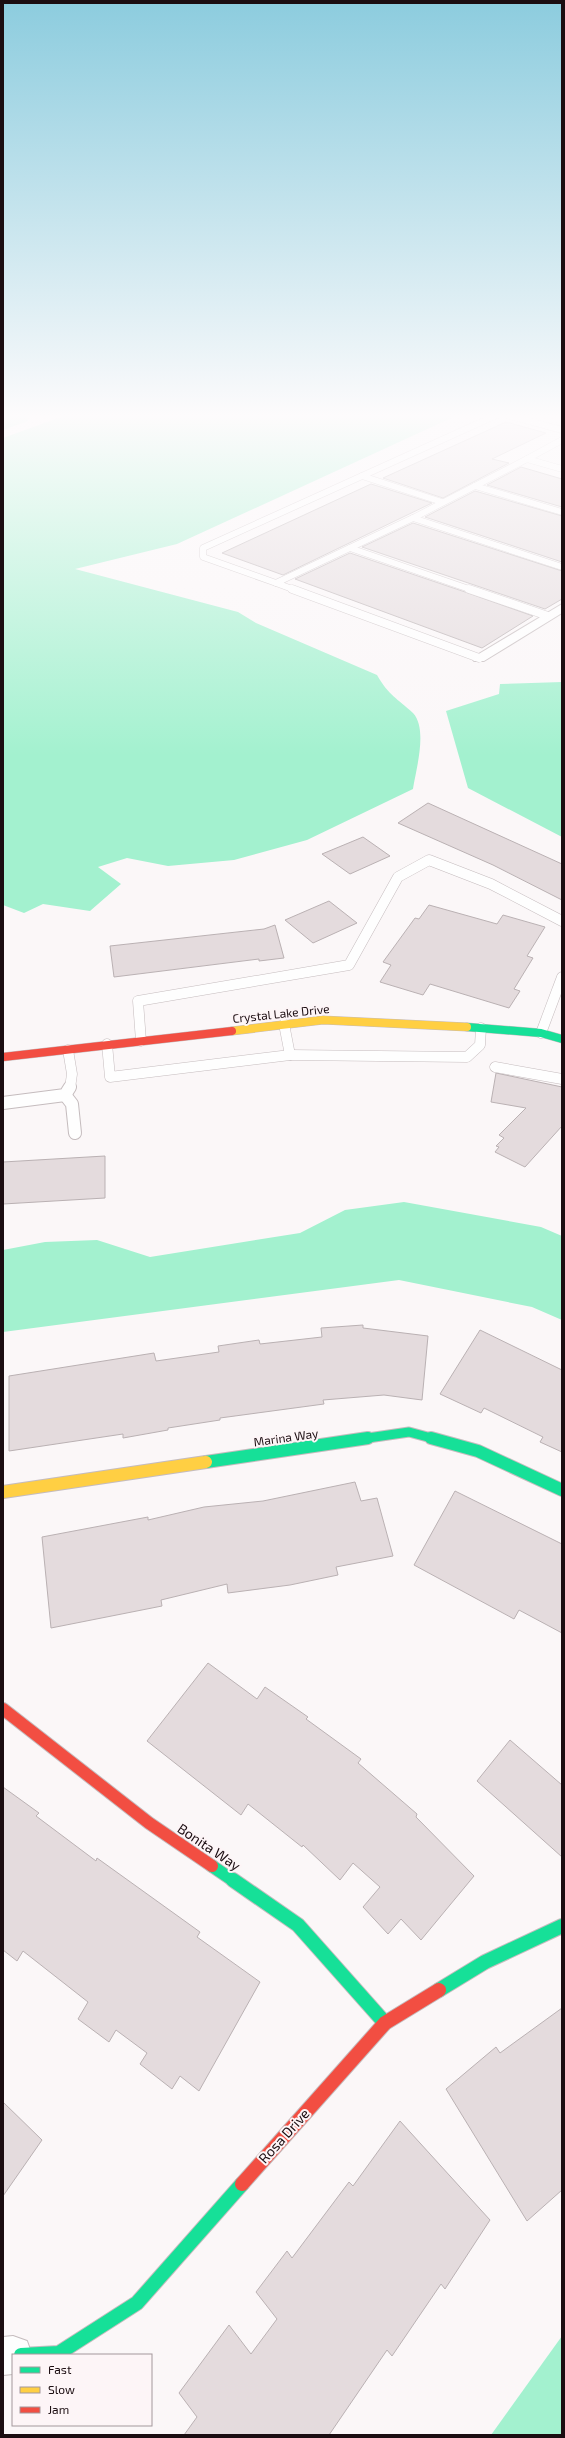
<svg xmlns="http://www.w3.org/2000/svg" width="565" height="2438" font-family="'Exo 2',sans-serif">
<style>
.water{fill:#a3f1cf}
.building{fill:#e4dbdd;stroke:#bab1b3}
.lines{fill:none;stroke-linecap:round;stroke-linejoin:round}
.lane-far3-casing{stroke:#c5bcbe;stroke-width:7}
.lane-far2-casing{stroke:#c5bcbe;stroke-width:9}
.lane-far1-casing{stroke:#c5bcbe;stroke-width:11}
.lane-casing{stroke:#c5bcbe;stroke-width:14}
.street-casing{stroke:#c5bcbe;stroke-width:2}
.fast-far3-casing{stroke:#c5bcbe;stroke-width:9}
.fast-far2-casing{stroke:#c5bcbe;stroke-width:11}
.fast-far1-casing{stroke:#c5bcbe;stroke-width:14}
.fast-casing{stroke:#c5bcbe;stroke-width:16}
.slow-far1-casing{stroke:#c5bcbe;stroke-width:9}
.slow-casing{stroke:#c5bcbe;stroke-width:14}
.jam-far2-casing{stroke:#c5bcbe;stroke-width:9}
.jam-far1-casing{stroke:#c5bcbe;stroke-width:14}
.jam-casing{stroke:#c5bcbe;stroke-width:16}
.lane-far3{stroke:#fefefe;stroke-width:6}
.lane-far2{stroke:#fefefe;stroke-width:8}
.lane-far1{stroke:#fefefe;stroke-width:10}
.lane{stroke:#fefefe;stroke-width:12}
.street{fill:#fefefe;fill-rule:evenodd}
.fast-far3{stroke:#16e098;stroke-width:8}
.fast-far2{stroke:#16e098;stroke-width:9}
.fast-far1{stroke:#16e098;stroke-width:12}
.fast{stroke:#16e098;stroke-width:14}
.slow-far1{stroke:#ffcf43;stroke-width:8}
.slow{stroke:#ffcf43;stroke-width:12}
.jam-far2{stroke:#f24e42;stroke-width:8}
.jam-far1{stroke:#f24e42;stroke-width:12}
.jam{stroke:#f24e42;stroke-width:14}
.labels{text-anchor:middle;stroke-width:4;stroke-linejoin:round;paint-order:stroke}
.street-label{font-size:12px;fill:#1b0d11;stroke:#fdf5f7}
.near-street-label{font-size:14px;fill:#1b0d11;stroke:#fdf5f7}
</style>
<rect width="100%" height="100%" fill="#fbf7f8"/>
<g class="water">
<polygon points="3,414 26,414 28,421 3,430"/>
<path d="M69 414H460L177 544 75 569 238 612 256 623 377 675C389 696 397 698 413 713 428 729 416 769 413 789L307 840 234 860 168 866 127 858 98 867 121 884 90 911 43 904 24 913 3 905V438Z"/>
<polygon points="562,682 562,837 468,788 446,711 499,694 500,684"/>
<polygon points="404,1202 541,1227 562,1236 562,1320 532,1307 399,1280 3,1332 3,1250 45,1242 97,1240 150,1257 300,1233 345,1210"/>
<polygon points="562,2336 562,2435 491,2435"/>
</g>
<g class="building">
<polygon points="506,422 546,433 492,459 509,463 443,498 383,478"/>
<polygon points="521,467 562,479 562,507 487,485"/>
<polygon points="371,484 432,503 283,575 222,553"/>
<polygon points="475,491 562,516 562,562 425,517"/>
<polygon points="413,523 562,571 562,599 545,609 362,547"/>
<polygon points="350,553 465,592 533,616 482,648 295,579"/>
<polygon points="428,803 562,864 562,900 493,865 398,823"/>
<polygon points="363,837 390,856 350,874 322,854"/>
<polygon points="329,901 357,923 313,943 285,920"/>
<polygon points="429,905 497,924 503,915 545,927 527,956 533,958 514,989 520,991 509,1008 430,984 423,995 380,982 391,965 383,962 415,918 419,919"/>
<polygon points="275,925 284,958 259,961 259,959 114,977 110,946 264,929"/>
<polygon points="496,1073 562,1087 562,1126 525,1167 495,1152 499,1147 496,1146 504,1138 499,1135 526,1108 491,1102"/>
<polygon points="105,1156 105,1198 3,1204 3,1162"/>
<polygon points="363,1325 363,1328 428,1336 422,1400 384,1395 323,1400 324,1404 220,1418 220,1420 168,1428 168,1430 123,1438 123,1434 9,1451 9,1376 154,1353 156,1361 219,1352 218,1346 259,1340 260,1344 322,1337 321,1328"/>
<polygon points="480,1330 562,1370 562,1452 540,1442 543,1437 484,1408 481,1413 440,1394"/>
<polygon points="355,1482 361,1501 377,1498 393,1556 336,1567 338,1575 290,1585 228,1593 227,1584 161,1600 162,1606 51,1628 42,1537 148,1517 148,1520 204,1507 263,1501"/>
<polygon points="455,1491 562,1544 562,1633 519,1610 514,1619 414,1565"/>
<polygon points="208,1663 257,1699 265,1687 308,1717 306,1719 361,1759 358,1763 417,1814 416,1817 474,1876 421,1940 401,1919 388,1934 363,1907 380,1887 353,1863 340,1880 303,1845 302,1847 248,1804 241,1815 147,1741"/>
<polygon points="510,1740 562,1785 562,1857 477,1781"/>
<polygon points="3,1787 39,1813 36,1816 96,1861 97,1858 200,1932 197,1937 260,1982 199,2091 180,2076 172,2089 140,2064 147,2053 116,2030 109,2042 78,2019 88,2002 23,1951 17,1961 3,1950"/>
<polygon points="562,2008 562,2190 527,2221 446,2089 496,2047 500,2053"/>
<polygon points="3,2102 42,2140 3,2196"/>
<polygon points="400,2121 490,2220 445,2289 441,2284 392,2356 387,2350 329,2435 184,2435 197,2417 179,2393 229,2325 251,2354 277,2319 256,2292 287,2251 292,2258 349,2182 353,2186"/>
</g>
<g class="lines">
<defs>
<g id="lane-far3">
<polyline points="503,414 562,430"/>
<polyline points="527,459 562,440"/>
<polyline points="362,476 499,414"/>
<polyline points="475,486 562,512"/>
<polyline points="413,518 562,567"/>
<polyline points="350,548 472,590"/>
<polyline points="276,583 203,557 203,548 362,476 442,502"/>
<polyline points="295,590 276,583 415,517 527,459 562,469"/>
</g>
<g id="lane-far2">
<polyline points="292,589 479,658"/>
<polyline points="469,589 548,616"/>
</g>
<g id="lane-far1">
<polyline points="541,1033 562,977"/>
<polyline points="141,1041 138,1001 349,965 398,877 429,860 491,884 562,921"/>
<polyline points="107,1044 110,1077 290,1055 284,1024"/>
<polyline points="68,1050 72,1074 70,1088"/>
<polyline points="290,1055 467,1057 480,1045 481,1028"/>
<polyline points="495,1067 562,1079"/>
</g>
<g id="lane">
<polyline points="65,1095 72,1104 75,1133"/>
<polyline points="3,1103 65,1095 70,1087"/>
</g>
<g id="street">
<polygon points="562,604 562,613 484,661 474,661 472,658"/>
<polygon points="13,2336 27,2341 32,2355 13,2355 13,2374 3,2375 3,2337"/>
</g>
<polyline id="fast-far3" points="467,1027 541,1033 562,1039"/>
<polyline id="fast-far2" points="361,1439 409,1432 435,1439"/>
<g id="fast-far1">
<polyline points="431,1438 478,1451 562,1490"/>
<polyline points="206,1462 368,1438"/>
<polyline points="212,1866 234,1881"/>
</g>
<g id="fast">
<polyline points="233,1880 298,1925 385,2023"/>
<polyline points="439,1990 485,1962 562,1926"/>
<polyline points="21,2355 59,2353 137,2303 242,2184"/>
</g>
<polyline id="slow-far1" points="232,1031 323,1020 467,1027"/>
<polyline id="slow" points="3,1492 206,1462"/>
<polyline id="jam-far2" points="3,1057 232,1031"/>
<polyline id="jam-far1" points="3,1709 149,1823 212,1866"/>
<polyline id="jam" points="242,2184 385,2023 439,1990"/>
</defs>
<use href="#lane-far3" class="lane-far3-casing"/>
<use href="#lane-far2" class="lane-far2-casing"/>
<use href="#lane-far1" class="lane-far1-casing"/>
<use href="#lane" class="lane-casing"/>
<use href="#street" class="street-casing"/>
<use href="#fast-far3" class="fast-far3-casing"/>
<use href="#fast-far2" class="fast-far2-casing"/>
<use href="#fast-far1" class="fast-far1-casing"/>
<use href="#fast" class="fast-casing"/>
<use href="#slow-far1" class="slow-far1-casing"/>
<use href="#slow" class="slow-casing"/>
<use href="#jam-far2" class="jam-far2-casing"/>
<use href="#jam-far1" class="jam-far1-casing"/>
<use href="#jam" class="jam-casing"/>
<use href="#lane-far3" class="lane-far3"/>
<use href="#lane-far2" class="lane-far2"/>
<use href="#lane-far1" class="lane-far1"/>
<use href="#lane" class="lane"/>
<use href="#street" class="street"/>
<use href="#fast-far3" class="fast-far3"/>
<use href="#fast-far2" class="fast-far2"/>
<use href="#fast-far1" class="fast-far1"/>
<use href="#fast" class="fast"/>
<use href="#slow-far1" class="slow-far1"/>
<use href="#slow" class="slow"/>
<use href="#jam-far2" class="jam-far2"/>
<use href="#jam-far1" class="jam-far1"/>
<use href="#jam" class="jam"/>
</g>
<linearGradient id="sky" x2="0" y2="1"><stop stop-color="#8cccde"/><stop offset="0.55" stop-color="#fdfbfc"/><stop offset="1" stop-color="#fdfbfc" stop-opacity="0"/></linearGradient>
<rect width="565" height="756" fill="url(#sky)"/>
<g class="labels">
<g class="street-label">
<text transform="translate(281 1014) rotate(-6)" y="4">Crystal Lake Drive</text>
<text transform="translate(286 1438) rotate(-8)" y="4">Marina Way</text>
</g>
<g class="near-street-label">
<text transform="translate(209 1847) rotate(34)" y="5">Bonita Way</text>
<text transform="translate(284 2136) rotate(-48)" y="5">Rosa Drive</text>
</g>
</g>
<rect width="565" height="2438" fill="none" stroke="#1b0d11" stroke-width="8"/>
<rect x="12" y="2354" width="140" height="72" fill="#fdf5f7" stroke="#a3989b"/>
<rect x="20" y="2367" width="20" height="6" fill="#16e098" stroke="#a3989b"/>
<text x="48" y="2374" font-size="12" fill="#1b0d11">Fast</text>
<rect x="20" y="2387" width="20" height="6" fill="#ffcf43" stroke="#a3989b"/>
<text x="48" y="2394" font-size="12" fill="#1b0d11">Slow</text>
<rect x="20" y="2407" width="20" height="6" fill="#f24e42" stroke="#a3989b"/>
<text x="48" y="2414" font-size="12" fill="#1b0d11">Jam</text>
</svg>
